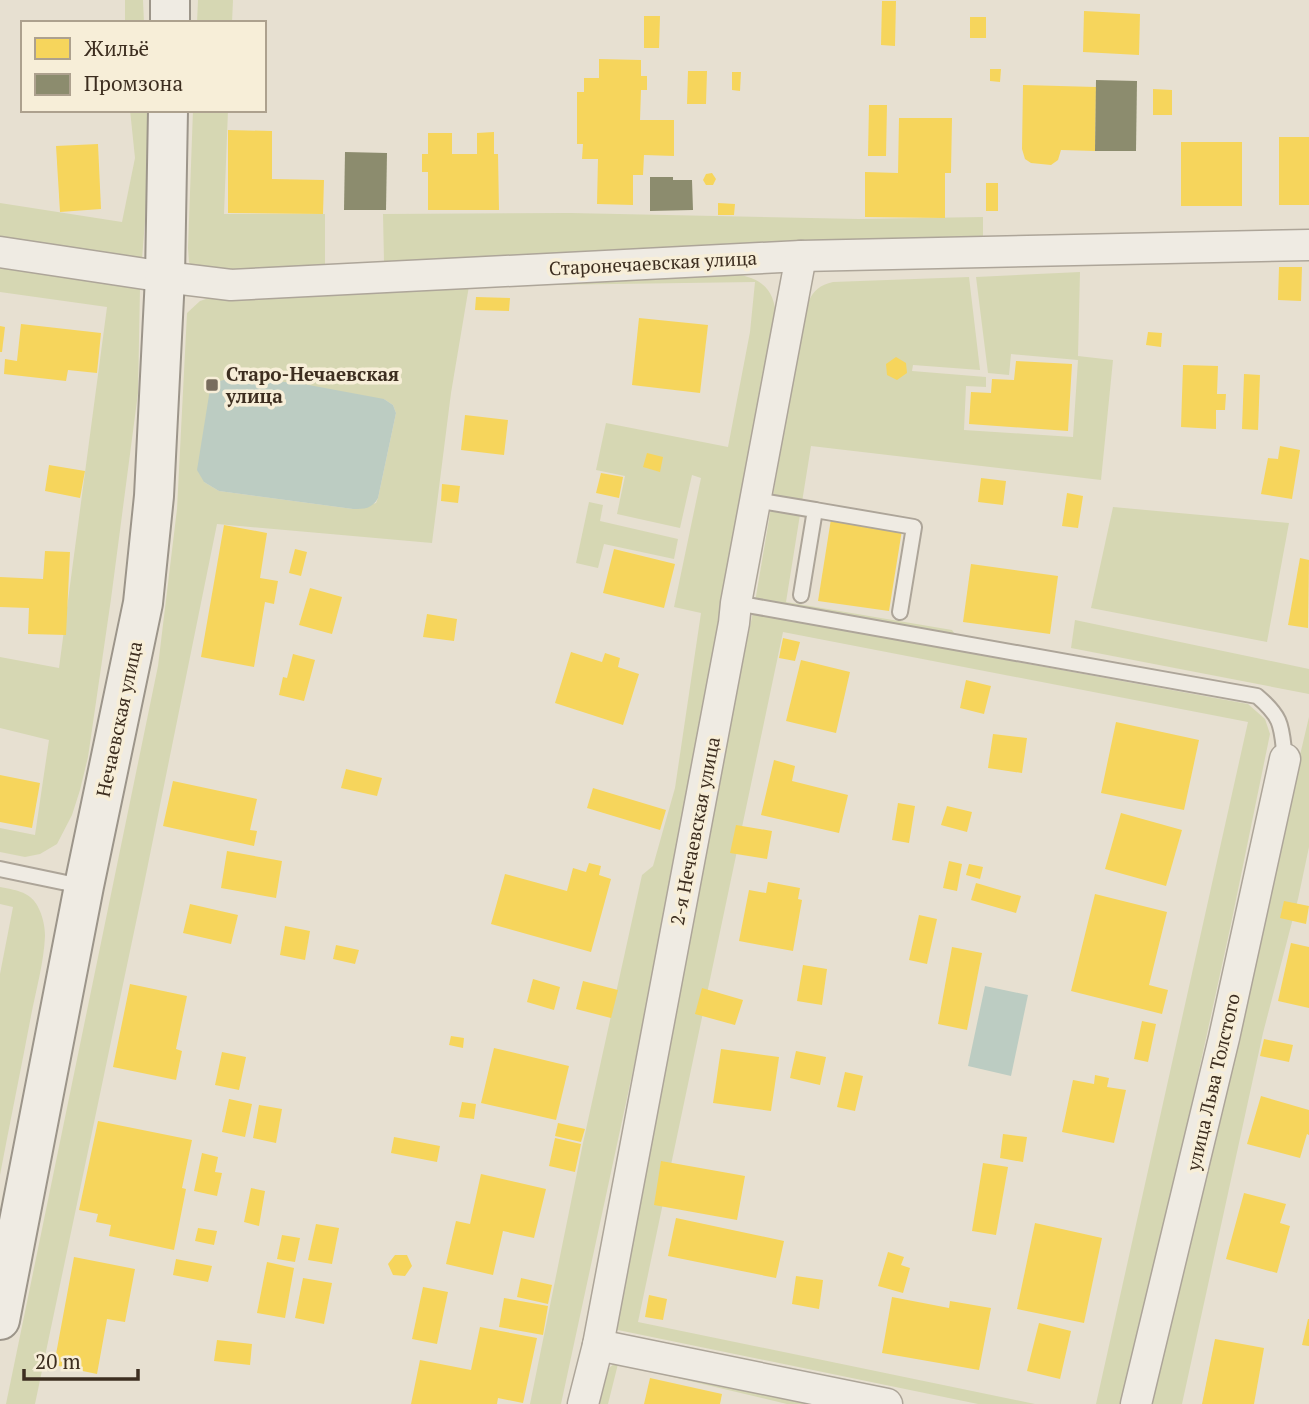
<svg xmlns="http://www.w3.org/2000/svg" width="1309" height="1404" font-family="'PT Serif',serif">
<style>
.green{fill:#d6d7b3;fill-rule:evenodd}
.water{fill:#bcccc2}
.homes{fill:#f6d55c}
.industry{fill:#8c8c6e}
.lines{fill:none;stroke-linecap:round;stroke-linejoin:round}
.lane-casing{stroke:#ada599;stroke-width:18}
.street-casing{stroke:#ada599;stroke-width:33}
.secondary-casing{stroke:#9c958a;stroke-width:42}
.lane{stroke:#efebe3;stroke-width:14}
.street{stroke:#efebe3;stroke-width:30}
.secondary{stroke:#efebe3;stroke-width:38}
.poi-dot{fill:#786c5e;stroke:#f7eed8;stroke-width:2.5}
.labels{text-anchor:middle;stroke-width:7;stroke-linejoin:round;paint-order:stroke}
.street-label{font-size:19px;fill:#3d2e20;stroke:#f7eed8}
.poi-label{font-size:19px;font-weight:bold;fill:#3d2e20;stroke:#f7eed8;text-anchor:start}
</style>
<rect width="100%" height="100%" fill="#e7e0d1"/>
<g class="green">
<polygon points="125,0 143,0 144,23 125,23"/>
<polygon points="198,0 233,0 232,23 197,23"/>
<polygon points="130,110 147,110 149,170 142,259 0,238 0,203 122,222 135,158"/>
<polygon points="193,110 228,110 224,214 325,214 325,264 227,272 192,268 189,262 188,248"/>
<polygon points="570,213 859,219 983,217 983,243 612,252 384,262 383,214"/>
<polygon points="0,266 140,288 138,393 111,599 88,757 80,790 72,815 57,844 40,854 25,857 0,852 0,828 35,835 49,740 0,728 0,657 59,668 107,307 0,292"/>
<path d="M1080 272 1078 356 1113 360 1101 480 811 446 786 602 952 630 968 653 1248 704 1265 719 1270 734 1231 924 1126 1404H1096L1248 722 783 632 638 1322 1035 1404H978L613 1329 674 1002 755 602 801 331C806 309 807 287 833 282L969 277 980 370 913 365 912 371 986 377V387L966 386 964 430 1073 437 1078 360 1011 354 1009 375 988 373 976 277Z"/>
<path d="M735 274C762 278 775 290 776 318L690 806 561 1404H530L583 1143 642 875 653 866 675 788 701 613 674 607 701 478 692 475 680 528 617 514 625 476 596 470 606 423 728 447 750 332 755 282 469 286 451 393 432 543 217 524 143 889 35 1404H6L158 666 177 509 187 313 200 301 209 298 405 286ZM384 399 393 405 396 413 378 498 376 503 353 509 219 491 204 482Z"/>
<polygon points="589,502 603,505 600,521 678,539 674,559 604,544 598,568 576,563"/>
<polygon points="1113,507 1289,523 1267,642 1091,608"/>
<polygon points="1075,620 1309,669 1309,694 1071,648"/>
<polygon points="1309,717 1309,847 1298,899 1263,1033 1182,1404 1147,1404"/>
<path d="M0 887C14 890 29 891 37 905 42 914 45 925 45 936 44 962 36 990 31 1016 21 1069 10 1122 0 1175V974L13 907 0 904Z"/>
<path d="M619 1361 827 1404H787L618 1364 608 1404H596C600 1386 601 1370 619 1361Z"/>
</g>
<g class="water">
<path d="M230 378 298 383 384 399 393 405 396 413 378 498C372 509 364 509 353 509L219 491 204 482 197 470 210 389 217 382Z"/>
<polygon points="985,986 1028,995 1011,1076 968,1066"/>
</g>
<g class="homes">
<polygon points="882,1 896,1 895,46 881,45"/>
<polygon points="1084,11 1140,14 1139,55 1083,52"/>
<polygon points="644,16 660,16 659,48 644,48"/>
<rect x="970" y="17" width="16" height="21"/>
<polygon points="599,59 641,60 641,76 647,76 647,90 641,90 640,120 674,120 674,156 644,155 643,175 633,175 633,205 597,204 598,159 582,159 583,144 577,144 577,92 584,92 584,78 599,78"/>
<polygon points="990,69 1001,69 1000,82 990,81"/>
<polygon points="688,71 707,71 706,104 687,104"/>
<polygon points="732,72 741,72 740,91 732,90"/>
<polygon points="1023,85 1096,87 1095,151 1061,150 1058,160 1051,165 1031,163 1025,159 1022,149"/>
<polygon points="1153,89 1172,90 1172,115 1153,115"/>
<polygon points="869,105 887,105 886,156 868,156"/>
<polygon points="899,118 952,118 951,173 945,173 945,218 865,217 865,172 898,173"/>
<polygon points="228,130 272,131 272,179 324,180 323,214 228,213"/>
<polygon points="494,132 494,154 498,154 499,210 428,210 428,172 422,172 422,154 428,154 428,133 452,133 452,154 477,154 477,133"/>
<rect x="1279" y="137" width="30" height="68"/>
<rect x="1181" y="142" width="61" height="64"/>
<polygon points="98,144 101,209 60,212 56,146"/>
<polygon points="712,173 716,179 713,185 706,185 703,180 706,174"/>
<rect x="986" y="183" width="12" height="28"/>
<polygon points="718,203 735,204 734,215 718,215"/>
<polygon points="1279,267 1302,267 1301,301 1278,300"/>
<polygon points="476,297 510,298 509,311 475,310"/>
<polygon points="639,318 708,325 700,393 632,385"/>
<polygon points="21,324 101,333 97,373 68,370 66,381 4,374 5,359 17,361"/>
<polygon points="0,326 5,327 2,352 0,352"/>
<polygon points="1148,332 1162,333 1161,347 1146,345"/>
<polygon points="896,357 906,363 907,373 897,380 887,375 886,364"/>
<polygon points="1016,361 1072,364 1068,431 969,424 971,392 991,393 992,379 1014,380"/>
<polygon points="1183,365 1218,366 1217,394 1226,394 1225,410 1216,410 1216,429 1181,427"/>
<polygon points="1244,374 1260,375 1258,430 1242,429"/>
<polygon points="465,415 508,420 504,455 461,450"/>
<polygon points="1280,446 1300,450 1292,499 1261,494 1268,458 1278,459"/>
<polygon points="647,453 663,457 660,472 643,467"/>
<polygon points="49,465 85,471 80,498 45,491"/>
<polygon points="601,473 623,477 619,498 596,493"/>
<polygon points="981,478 1006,481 1003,505 978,502"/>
<polygon points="442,484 460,486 458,503 441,501"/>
<polygon points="1067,493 1083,496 1078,528 1062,526"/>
<polygon points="831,519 902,530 889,611 818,601"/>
<polygon points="224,525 267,533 260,578 278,581 274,604 265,602 254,667 201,657"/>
<polygon points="295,549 307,552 301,576 289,573"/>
<polygon points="614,549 675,564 664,608 603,593"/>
<polygon points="45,551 70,552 66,635 28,634 29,608 0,607 0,577 43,579"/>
<polygon points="1300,558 1309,560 1308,628 1288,625"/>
<polygon points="971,564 1058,576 1050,634 963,622"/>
<polygon points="310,588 342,597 332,634 299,625"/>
<polygon points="427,614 457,619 454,641 423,637"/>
<polygon points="783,638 800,642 795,661 779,658"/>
<polygon points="571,652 602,662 605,653 620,658 618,667 639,674 623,725 555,703"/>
<polygon points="293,654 315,660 304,701 279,695 283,677 287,678"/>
<polygon points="801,660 850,672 836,733 786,721"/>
<polygon points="966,680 991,686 984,714 960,708"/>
<polygon points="1116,722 1199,740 1184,810 1101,793"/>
<polygon points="993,734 1027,738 1022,773 988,768"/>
<polygon points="774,760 795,766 792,781 848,795 839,833 761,815"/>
<polygon points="346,769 382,778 377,796 341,788"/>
<polygon points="0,775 40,783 32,828 0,822"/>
<polygon points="173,781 257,799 250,830 257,831 254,846 163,826"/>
<polygon points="593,788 666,810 660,830 587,808"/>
<polygon points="898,803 915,806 909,843 892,840"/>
<polygon points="947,806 972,812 967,832 941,825"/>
<polygon points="1121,813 1182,830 1166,886 1105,869"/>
<polygon points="736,825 772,831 767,859 730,853"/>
<polygon points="227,851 282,861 276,898 221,888"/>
<polygon points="949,861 962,864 957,891 943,888"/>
<polygon points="589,863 601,866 599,875 611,879 591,952 491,924 505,874 567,891 573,868 586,872"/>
<polygon points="969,864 983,867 980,879 966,875"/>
<polygon points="768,882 800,888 798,899 802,900 793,951 739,941 749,890 766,893"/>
<polygon points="976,883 1021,896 1016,913 971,900"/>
<polygon points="1095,894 1167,912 1149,985 1168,990 1162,1014 1071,991"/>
<polygon points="1284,901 1309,906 1306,924 1280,918"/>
<polygon points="190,904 238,915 231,944 183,933"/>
<polygon points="919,915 937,919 927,964 909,960"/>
<polygon points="285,926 310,931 305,960 280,955"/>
<polygon points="1291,943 1309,947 1309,1008 1278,1001"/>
<polygon points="336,945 359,950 355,964 333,959"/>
<polygon points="952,947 982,953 967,1030 938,1024"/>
<polygon points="803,965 827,969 822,1005 797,1001"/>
<polygon points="533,979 560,987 554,1010 527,1002"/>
<polygon points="583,981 618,990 611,1018 576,1009"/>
<polygon points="130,984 187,996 176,1049 182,1051 176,1080 113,1067"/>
<polygon points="702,988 743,1000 735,1025 695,1014"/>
<polygon points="1142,1021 1156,1024 1148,1062 1134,1059"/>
<polygon points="451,1036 464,1038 463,1048 449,1045"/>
<polygon points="1264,1039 1293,1045 1289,1062 1260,1056"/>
<polygon points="494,1048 569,1066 556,1120 481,1103"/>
<polygon points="721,1049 779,1057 771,1111 713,1103"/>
<polygon points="796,1051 826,1057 820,1085 790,1078"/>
<polygon points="222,1052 246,1057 239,1090 215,1085"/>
<polygon points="845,1072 863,1076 855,1111 837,1107"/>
<polygon points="1095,1075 1109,1078 1107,1087 1126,1090 1114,1143 1062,1132 1073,1080 1094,1084"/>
<polygon points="1261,1096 1309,1110 1309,1135 1307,1134 1300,1158 1247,1144"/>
<polygon points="229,1099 252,1104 245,1137 222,1132"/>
<polygon points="462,1102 476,1104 474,1119 459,1117"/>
<polygon points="259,1105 282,1109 276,1143 253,1138"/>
<polygon points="98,1121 192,1140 182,1188 186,1189 174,1250 109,1236 111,1225 96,1222 98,1214 79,1210"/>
<polygon points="558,1123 585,1129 581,1142 555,1136"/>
<polygon points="1003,1134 1027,1137 1023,1162 1000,1158"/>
<polygon points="394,1137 440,1146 437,1162 391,1153"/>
<polygon points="555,1138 581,1144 575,1172 549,1166"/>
<polygon points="202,1153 218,1157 215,1172 222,1173 217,1196 194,1191"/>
<polygon points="661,1161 745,1176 737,1220 654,1205"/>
<polygon points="983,1163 1008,1167 996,1235 972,1231"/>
<polygon points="481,1174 546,1189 534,1238 503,1231 493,1275 446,1264 456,1221 470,1224"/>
<polygon points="251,1188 265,1191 259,1226 244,1222"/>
<polygon points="1244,1193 1286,1204 1280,1223 1290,1226 1277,1273 1226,1259"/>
<polygon points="676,1218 784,1241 776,1278 668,1256"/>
<polygon points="1035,1223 1102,1238 1084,1323 1017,1309"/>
<polygon points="316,1224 339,1228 332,1264 308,1260"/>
<polygon points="198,1228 217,1231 214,1245 195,1241"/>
<polygon points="282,1235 300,1238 295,1262 277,1259"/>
<polygon points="888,1252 904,1257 901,1265 910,1268 903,1293 878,1286"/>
<polygon points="395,1255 407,1255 412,1266 405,1276 393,1275 388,1264"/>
<polygon points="74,1257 135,1269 125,1322 107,1319 97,1374 54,1365"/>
<polygon points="176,1259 212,1266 208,1282 173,1275"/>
<polygon points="267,1262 294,1268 285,1318 257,1313"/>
<polygon points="796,1276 823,1280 819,1309 792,1304"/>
<polygon points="303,1278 332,1283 324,1324 295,1318"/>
<polygon points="521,1278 552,1285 548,1304 517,1297"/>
<polygon points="423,1287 448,1292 437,1344 412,1339"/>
<polygon points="649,1295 667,1299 663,1320 645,1317"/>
<polygon points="892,1297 949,1308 950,1301 991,1308 979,1370 882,1353"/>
<polygon points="504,1298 548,1306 543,1335 499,1327"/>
<polygon points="1308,1319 1309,1319 1309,1346 1302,1345"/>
<polygon points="1039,1323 1071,1331 1060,1379 1027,1371"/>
<polygon points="480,1327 537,1338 523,1403 498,1398 497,1404 411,1404 420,1360 471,1370"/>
<polygon points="1215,1339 1264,1348 1254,1404 1202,1404"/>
<polygon points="217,1340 252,1344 250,1365 214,1361"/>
<polygon points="650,1378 722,1394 720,1404 644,1404"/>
</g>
<g class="industry">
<polygon points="1096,80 1137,81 1136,151 1095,151"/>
<polygon points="345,152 387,153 386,210 344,210"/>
<polygon points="650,177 673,177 673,180 692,180 693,210 650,211"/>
</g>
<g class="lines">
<defs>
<g id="lane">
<polyline points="755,500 815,510 801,595"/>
<polyline points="815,510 914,527 900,612"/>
<path d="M736 603 1257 696C1284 719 1281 727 1285 759"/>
<polyline points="0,869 81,886"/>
</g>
<g id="street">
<polyline points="0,252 165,277 231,285 801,256 1309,245"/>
<polyline points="598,1345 887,1404"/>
<polyline points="583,1404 598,1345 734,623 736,603 801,256"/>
<polyline points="1136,1404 1224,1038 1285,759"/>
</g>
<g id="secondary">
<polyline points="170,23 170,0"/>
<polyline points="0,1320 84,886 143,603 154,496 165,277 168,110"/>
</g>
</defs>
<use href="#lane" class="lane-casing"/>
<use href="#street" class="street-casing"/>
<use href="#secondary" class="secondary-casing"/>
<use href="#lane" class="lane"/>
<use href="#street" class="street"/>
<use href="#secondary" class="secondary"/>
</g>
<rect class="poi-dot" x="205" y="378" width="14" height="14" rx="3.5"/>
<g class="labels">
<g class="street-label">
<text transform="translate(653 263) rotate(-3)" y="7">Старонечаевская улица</text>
<text transform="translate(119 719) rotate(-78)" y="7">Нечаевская улица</text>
<text transform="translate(695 831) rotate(-79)" y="7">2-я Нечаевская улица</text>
<text transform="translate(1213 1082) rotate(-77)" y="7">улица Льва Толстого</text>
</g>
<g class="poi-label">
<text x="226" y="381">Старо-Нечаевская<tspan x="226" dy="22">улица</tspan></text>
</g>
</g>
<rect x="21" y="21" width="245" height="91" fill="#f7eed8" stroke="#ada18e" stroke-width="2"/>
<rect x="35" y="38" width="35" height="21" fill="#f6d55c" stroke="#ada18e" stroke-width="2"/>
<text x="84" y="56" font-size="21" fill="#3d2e20">Жильё</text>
<rect x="35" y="74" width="35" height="21" fill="#8c8c6e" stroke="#ada18e" stroke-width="2"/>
<text x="84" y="91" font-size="21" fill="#3d2e20">Промзона</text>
<path d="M24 1369v10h114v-10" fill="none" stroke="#3d2e20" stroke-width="3.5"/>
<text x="35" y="1369" font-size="21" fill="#3d2e20" stroke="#f7eed8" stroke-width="5" paint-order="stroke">20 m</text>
</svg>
